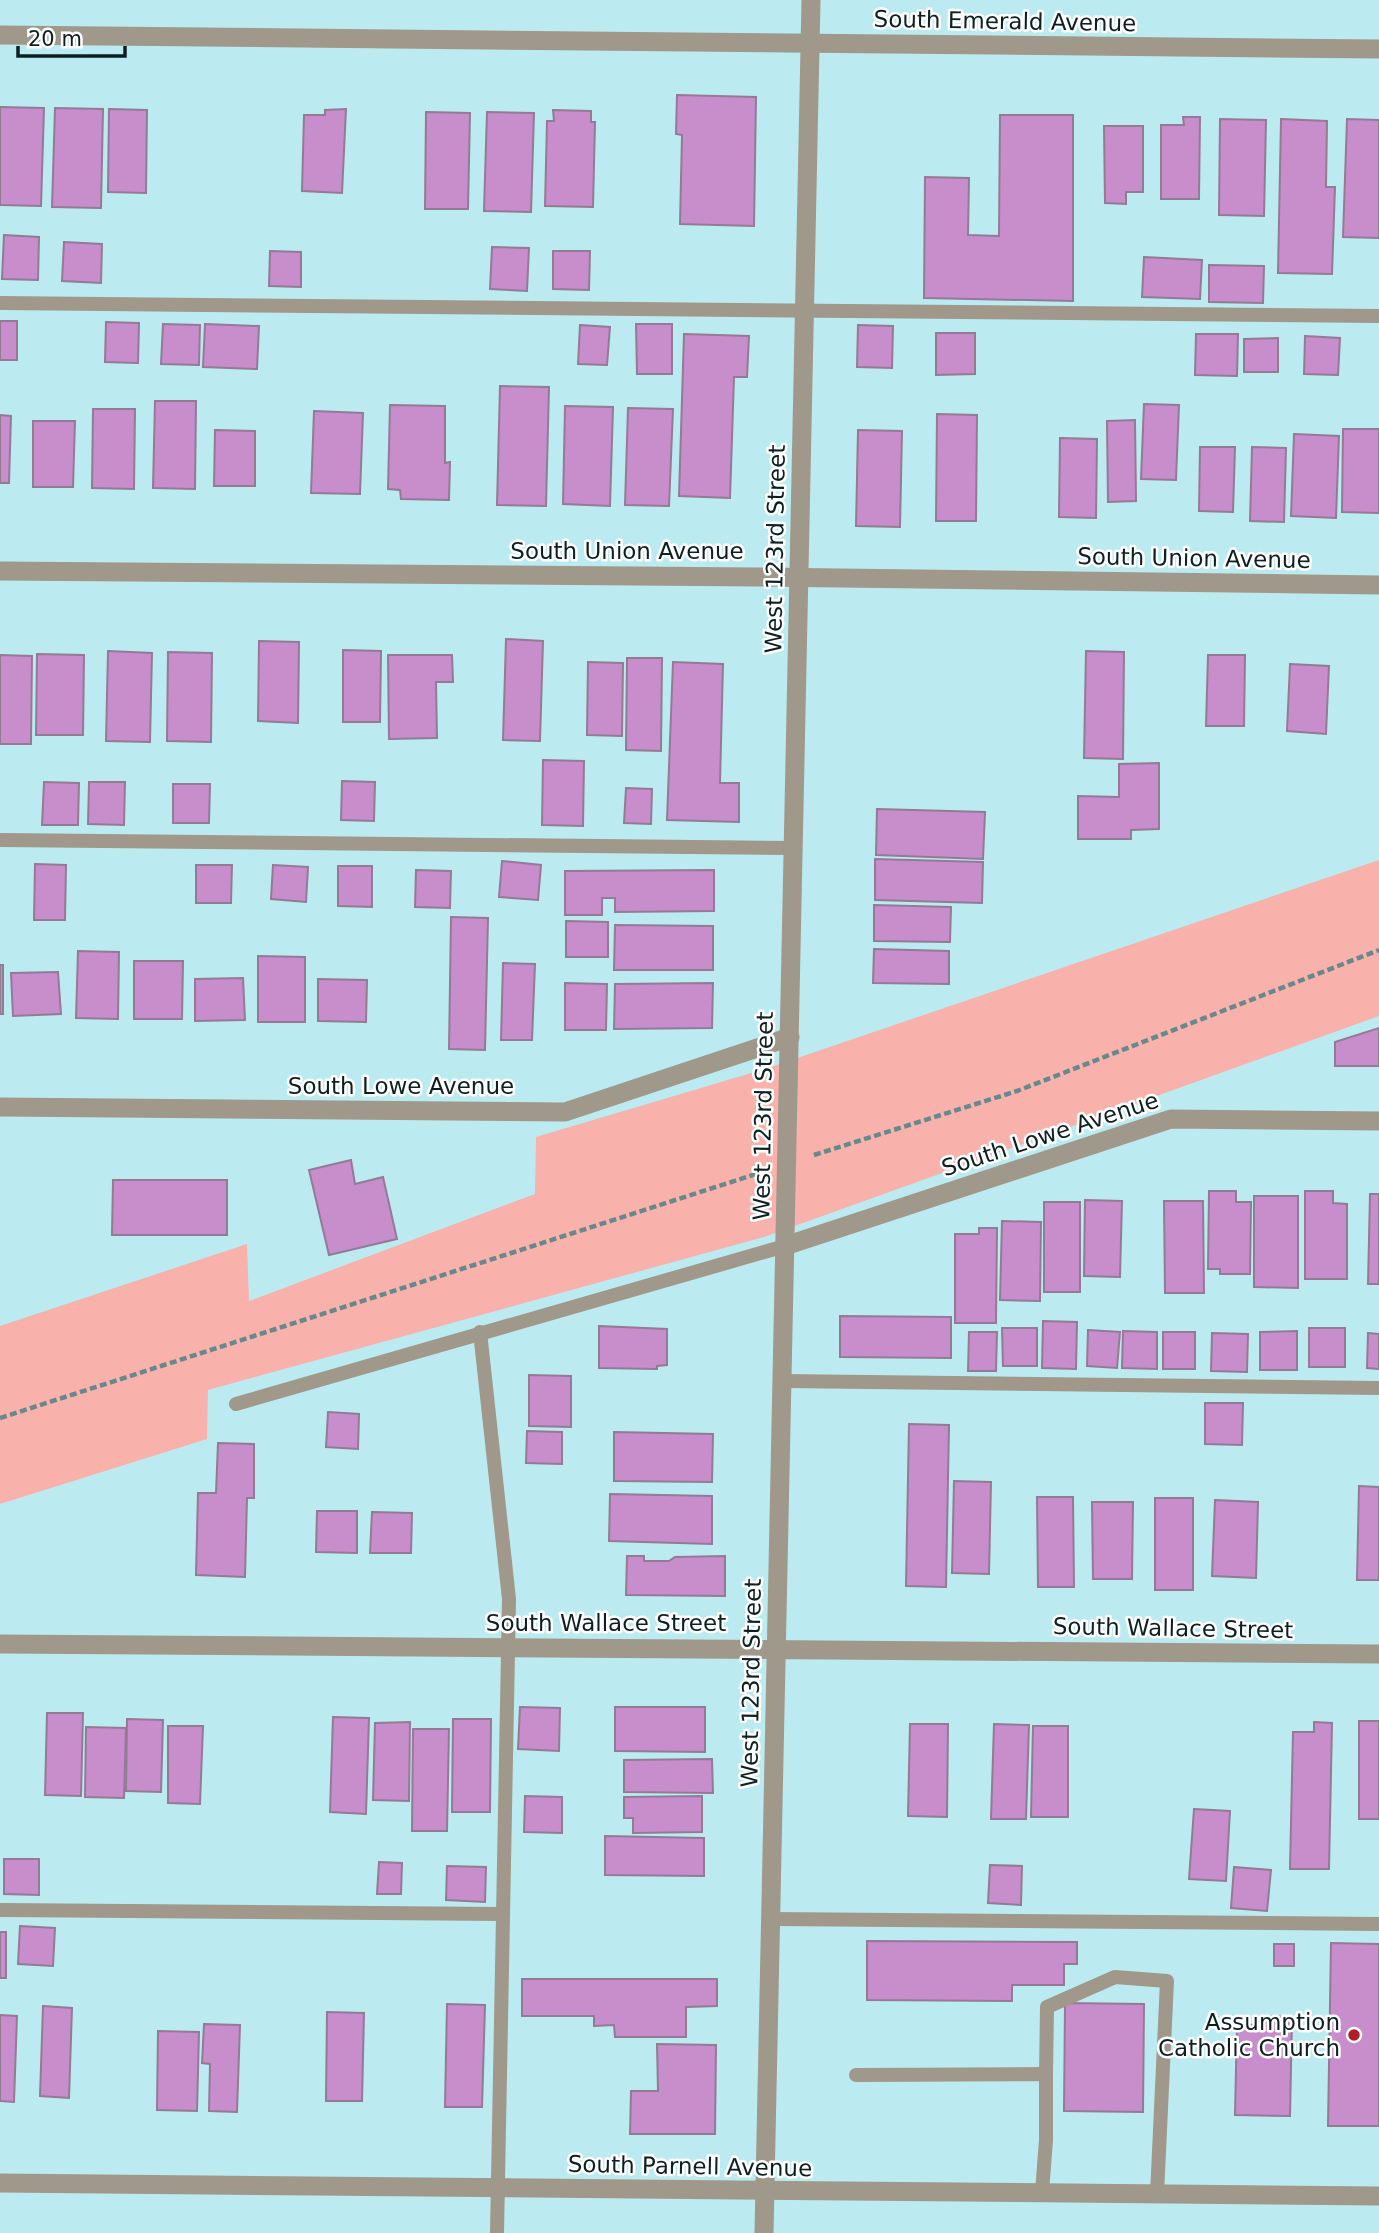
<svg xmlns="http://www.w3.org/2000/svg" width="1379" height="2233" font-family="'DejaVu Sans',sans-serif">
<style>
.green{fill:#f8b1ab}
.building{fill:#c78ecb;stroke:#937a95;stroke-width:2}
.lines{fill:none;stroke-linecap:round;stroke-linejoin:round}
.path{stroke:#67898c;stroke-width:4.5;stroke-dasharray:7 3.5;stroke-linecap:butt}
.service{stroke:#a0988a;stroke-width:14}
.minor{stroke:#a0988a;stroke-width:19}
.poi-dot{fill:#b01e28;stroke:#fff;stroke-width:2.5}
.labels{text-anchor:middle;stroke-width:5;stroke-linejoin:round;paint-order:stroke}
.street-label{font-size:23px;fill:#0c1f21;stroke:#fff}
.poi-label{font-size:23px;fill:#0c1f21;stroke:#fff;text-anchor:end}
</style>
<rect width="100%" height="100%" fill="#bbebf0"/>
<polygon class="green" points="1379,860 1379,1016 764,1237 208,1390 207,1439 0,1504 0,1326 247,1244 249,1301 535,1194 536,1137 765,1069"/>
<g class="building">
<polygon points="677,95 756,97 754,226 680,224 682,135 676,134"/>
<polygon points="0,107 44,108 41,206 0,205"/>
<polygon points="55,108 103,109 101,208 52,207"/>
<polygon points="109,109 147,110 146,193 108,192"/>
<polygon points="346,109 342,193 302,191 304,115 325,115 325,110"/>
<polygon points="553,110 591,111 591,122 595,122 593,207 545,206 547,121 554,121"/>
<polygon points="426,112 470,113 468,209 425,209"/>
<polygon points="487,112 534,113 531,212 484,211"/>
<polygon points="1000,115 1073,115 1073,301 924,298 925,177 969,178 968,235 999,236"/>
<polygon points="1183,117 1200,117 1199,199 1161,199 1161,125 1184,125"/>
<polygon points="1220,119 1266,120 1264,216 1219,215"/>
<polygon points="1281,119 1327,121 1326,187 1335,187 1332,274 1278,273"/>
<polygon points="1347,119 1379,120 1379,238 1343,237"/>
<polygon points="1104,126 1143,126 1143,192 1126,192 1126,204 1105,203"/>
<polygon points="4,235 39,237 38,280 2,279"/>
<polygon points="64,242 102,244 101,283 62,281"/>
<polygon points="492,247 529,248 527,291 490,289"/>
<polygon points="270,251 301,252 301,287 269,286"/>
<polygon points="553,251 590,251 589,290 553,289"/>
<polygon points="1144,257 1202,260 1200,299 1142,297"/>
<polygon points="1209,265 1264,266 1263,303 1209,302"/>
<rect x="0" y="321" width="17" height="39"/>
<polygon points="106,322 139,323 138,363 105,362"/>
<polygon points="163,324 200,325 199,365 161,364"/>
<polygon points="205,324 259,326 257,369 203,367"/>
<polygon points="636,324 672,324 672,374 637,374"/>
<polygon points="580,325 610,327 607,365 578,364"/>
<polygon points="858,325 893,326 892,368 857,367"/>
<polygon points="936,333 975,333 975,374 936,375"/>
<polygon points="684,334 749,336 747,377 734,377 730,498 679,496"/>
<polygon points="1196,334 1238,334 1237,376 1195,375"/>
<polygon points="1305,336 1340,338 1338,375 1304,374"/>
<polygon points="1278,338 1278,372 1244,372 1244,339"/>
<polygon points="500,386 549,387 546,506 497,505"/>
<polygon points="155,401 196,401 195,489 153,488"/>
<polygon points="1144,404 1179,405 1176,480 1141,479"/>
<polygon points="390,405 445,406 445,463 450,462 449,500 401,499 400,490 388,489"/>
<polygon points="565,406 613,407 610,506 563,504"/>
<polygon points="628,408 673,409 669,506 625,505"/>
<polygon points="93,409 135,409 134,489 92,488"/>
<polygon points="314,411 363,413 360,494 311,493"/>
<polygon points="937,414 977,415 976,521 936,521"/>
<polygon points="0,415 11,416 9,483 0,483"/>
<polygon points="1135,420 1136,501 1108,502 1107,421"/>
<polygon points="33,421 75,421 73,487 33,487"/>
<polygon points="1343,429 1379,429 1379,513 1342,512"/>
<polygon points="215,430 255,431 255,486 214,486"/>
<polygon points="858,430 902,431 900,527 856,526"/>
<polygon points="1294,434 1339,436 1336,518 1291,516"/>
<polygon points="1060,438 1097,439 1096,518 1059,517"/>
<polygon points="1200,447 1235,447 1233,512 1199,511"/>
<polygon points="1252,447 1286,448 1284,522 1250,521"/>
<polygon points="506,639 543,641 540,741 503,740"/>
<polygon points="259,641 299,642 298,723 258,721"/>
<polygon points="343,650 381,651 380,722 343,722"/>
<polygon points="108,651 152,653 150,742 106,741"/>
<polygon points="1086,651 1124,652 1123,759 1084,758"/>
<polygon points="168,652 212,653 211,742 167,741"/>
<polygon points="37,654 84,655 83,735 36,735"/>
<polygon points="0,655 32,656 31,744 0,744"/>
<polygon points="388,655 452,655 453,682 436,682 437,738 389,739"/>
<polygon points="1208,655 1245,655 1244,726 1206,726"/>
<polygon points="627,658 662,658 661,751 626,750"/>
<polygon points="588,662 623,663 622,736 587,735"/>
<polygon points="673,662 723,664 720,783 739,783 739,822 667,820"/>
<polygon points="1290,664 1329,666 1326,734 1287,731"/>
<polygon points="543,760 584,761 583,826 542,825"/>
<polygon points="1159,763 1159,829 1131,830 1131,839 1078,839 1078,796 1119,797 1119,764"/>
<polygon points="342,781 375,782 374,821 341,820"/>
<polygon points="44,782 79,783 78,825 42,825"/>
<polygon points="89,782 125,782 124,825 88,824"/>
<polygon points="173,784 210,784 209,823 173,823"/>
<polygon points="626,788 652,789 651,824 624,823"/>
<polygon points="877,809 985,812 983,859 876,855"/>
<polygon points="875,859 983,862 982,903 875,900"/>
<polygon points="502,861 541,865 538,900 499,897"/>
<polygon points="35,864 66,865 65,920 34,920"/>
<polygon points="196,865 232,865 231,903 196,903"/>
<polygon points="273,865 308,867 306,902 271,899"/>
<polygon points="338,866 372,866 372,907 338,906"/>
<polygon points="416,870 451,871 450,908 415,907"/>
<polygon points="714,870 714,911 615,912 615,898 602,898 602,915 565,915 565,871"/>
<polygon points="874,905 951,907 950,942 874,941"/>
<polygon points="451,917 488,918 485,1050 449,1049"/>
<polygon points="566,921 608,922 608,957 566,957"/>
<polygon points="615,925 713,926 713,970 614,970"/>
<polygon points="874,949 949,951 949,984 873,983"/>
<polygon points="78,951 119,952 118,1019 76,1018"/>
<polygon points="258,956 305,957 305,1022 258,1022"/>
<polygon points="134,961 183,961 182,1019 134,1019"/>
<polygon points="503,963 535,964 532,1040 501,1040"/>
<rect x="0" y="965" width="3" height="49"/>
<polygon points="58,972 61,1014 13,1016 11,973"/>
<polygon points="243,978 245,1020 195,1021 195,979"/>
<polygon points="318,979 367,980 366,1022 318,1021"/>
<polygon points="565,983 607,984 606,1030 565,1030"/>
<polygon points="713,983 712,1028 614,1029 615,984"/>
<polygon points="1379,1028 1379,1066 1335,1066 1335,1042"/>
<polygon points="351,1160 355,1184 383,1177 397,1239 329,1255 309,1170"/>
<polygon points="113,1180 227,1180 227,1235 112,1235"/>
<polygon points="1209,1191 1236,1191 1236,1202 1251,1202 1250,1274 1220,1274 1220,1269 1208,1269"/>
<polygon points="1305,1191 1333,1191 1333,1203 1347,1204 1347,1279 1305,1279"/>
<polygon points="1370,1194 1379,1194 1379,1284 1368,1284"/>
<polygon points="1254,1196 1298,1196 1298,1288 1254,1287"/>
<polygon points="1085,1200 1122,1201 1120,1277 1084,1276"/>
<polygon points="1164,1201 1203,1201 1204,1293 1165,1293"/>
<rect x="1044" y="1202" width="36" height="90"/>
<polygon points="1002,1221 1041,1222 1040,1301 1000,1300"/>
<polygon points="979,1228 997,1228 996,1323 955,1323 955,1234 979,1234"/>
<polygon points="840,1316 951,1317 951,1358 840,1357"/>
<polygon points="1043,1321 1077,1322 1076,1369 1042,1368"/>
<polygon points="599,1326 667,1329 667,1365 657,1366 657,1369 599,1368"/>
<polygon points="1002,1328 1037,1328 1037,1366 1003,1366"/>
<rect x="1309" y="1328" width="36" height="39"/>
<polygon points="1088,1330 1120,1332 1117,1368 1087,1366"/>
<polygon points="1123,1331 1157,1332 1157,1369 1122,1368"/>
<polygon points="1297,1331 1297,1370 1260,1370 1260,1332"/>
<polygon points="969,1332 997,1332 996,1371 968,1371"/>
<rect x="1163" y="1332" width="32" height="37"/>
<polygon points="1212,1333 1248,1334 1247,1372 1211,1371"/>
<polygon points="1368,1333 1379,1334 1379,1369 1367,1368"/>
<polygon points="529,1375 571,1376 571,1427 529,1426"/>
<polygon points="1205,1403 1243,1403 1242,1445 1205,1444"/>
<polygon points="328,1412 359,1414 358,1449 326,1447"/>
<polygon points="909,1424 949,1425 946,1587 906,1586"/>
<polygon points="527,1431 562,1432 562,1464 526,1463"/>
<polygon points="614,1432 713,1434 712,1482 614,1481"/>
<polygon points="218,1443 254,1444 254,1498 247,1498 245,1577 196,1575 198,1493 216,1493"/>
<polygon points="954,1481 991,1482 989,1574 952,1573"/>
<polygon points="1359,1486 1379,1487 1379,1580 1357,1580"/>
<polygon points="610,1494 712,1496 712,1544 609,1541"/>
<polygon points="1037,1497 1073,1497 1074,1587 1038,1587"/>
<rect x="1155" y="1498" width="38" height="92"/>
<polygon points="1215,1500 1258,1502 1256,1578 1212,1576"/>
<polygon points="1092,1502 1133,1502 1132,1579 1093,1579"/>
<polygon points="317,1511 357,1511 357,1553 316,1552"/>
<polygon points="372,1512 412,1513 411,1553 370,1553"/>
<polygon points="627,1556 644,1556 644,1561 669,1561 675,1557 725,1556 725,1596 626,1595"/>
<polygon points="520,1707 560,1708 559,1751 518,1749"/>
<polygon points="615,1707 705,1707 705,1752 615,1751"/>
<polygon points="47,1713 83,1713 81,1796 45,1795"/>
<polygon points="333,1717 369,1718 366,1814 330,1812"/>
<polygon points="127,1719 163,1720 161,1792 126,1791"/>
<polygon points="453,1719 491,1719 490,1812 452,1812"/>
<rect x="1359" y="1721" width="20" height="98"/>
<polygon points="410,1722 409,1801 373,1800 375,1723"/>
<polygon points="1314,1722 1332,1723 1329,1869 1290,1869 1293,1732 1314,1732"/>
<polygon points="910,1724 948,1724 947,1817 908,1816"/>
<polygon points="994,1724 1029,1725 1026,1819 991,1819"/>
<polygon points="168,1726 203,1726 200,1804 168,1803"/>
<polygon points="1033,1726 1068,1726 1068,1817 1031,1817"/>
<polygon points="86,1727 126,1728 124,1798 85,1797"/>
<polygon points="413,1729 449,1729 447,1831 412,1831"/>
<polygon points="712,1759 713,1793 624,1792 624,1760"/>
<polygon points="525,1796 562,1797 562,1833 524,1832"/>
<polygon points="702,1796 702,1832 633,1833 633,1818 624,1818 624,1797"/>
<polygon points="1194,1809 1230,1811 1226,1881 1189,1879"/>
<polygon points="605,1836 704,1838 704,1876 605,1875"/>
<polygon points="4,1859 39,1859 39,1895 4,1894"/>
<polygon points="379,1862 402,1863 401,1894 377,1894"/>
<polygon points="990,1865 1022,1866 1021,1905 988,1903"/>
<polygon points="447,1866 486,1867 485,1902 446,1900"/>
<polygon points="1234,1867 1271,1870 1267,1911 1231,1908"/>
<polygon points="20,1926 55,1928 53,1966 18,1964"/>
<rect x="0" y="1932" width="6" height="46"/>
<polygon points="867,1941 1077,1942 1077,1964 1064,1964 1064,1985 1012,1985 1012,2001 867,2000"/>
<polygon points="1331,1943 1379,1944 1379,2126 1328,2126"/>
<rect x="1274" y="1944" width="20" height="22"/>
<polygon points="522,1979 717,1979 717,2006 686,2007 686,2037 615,2037 614,2025 594,2026 594,2016 522,2016"/>
<polygon points="1065,2003 1144,2004 1143,2112 1064,2111"/>
<polygon points="447,2004 485,2005 482,2107 445,2107"/>
<polygon points="43,2006 72,2008 69,2098 40,2096"/>
<polygon points="327,2012 364,2013 362,2101 326,2101"/>
<polygon points="0,2015 17,2016 14,2102 0,2101"/>
<polygon points="1258,2016 1292,2017 1290,2116 1235,2115 1237,2024 1258,2025"/>
<polygon points="204,2024 240,2025 237,2112 209,2111 210,2064 202,2063"/>
<polygon points="158,2031 199,2032 197,2111 157,2110"/>
<polygon points="657,2044 716,2045 715,2134 630,2134 631,2091 658,2091"/>
</g>
<g class="lines">
<g class="path">
<polyline points="814,1155 1017,1091 1379,950"/>
<polyline points="0,1418 759,1173"/>
</g>
<g class="service">
<polyline points="0,303 1379,316"/>
<polyline points="0,840 793,848"/>
<polyline points="480,1332 509,1599 497,2233"/>
<polyline points="782,1381 1379,1388"/>
<polyline points="236,1404 785,1246"/>
<polyline points="0,1910 502,1914"/>
<polyline points="771,1919 1379,1924"/>
<polyline points="1046,2074 1047,2007 1115,1977 1167,1981 1157,2194"/>
<polyline points="856,2075 1046,2074 1046,2140 1042,2192"/>
</g>
<g class="minor">
<polyline points="0,35 1379,49"/>
<polyline points="0,571 758,577 1379,585"/>
<polyline points="0,1107 565,1112 790,1037"/>
<polyline points="785,1246 1171,1119 1379,1121"/>
<polyline points="0,1644 1379,1654"/>
<polyline points="0,2183 1379,2196"/>
<polyline points="764,2233 811,0"/>
</g>
</g>
<circle class="poi-dot" cx="1354" cy="2035" r="7"/>
<g class="labels">
<g class="street-label">
<text transform="translate(1005 21) rotate(1)" y="8">South Emerald Avenue</text>
<text transform="translate(775 549) rotate(-89)" y="8">West 123rd Street</text>
<text x="627" y="559">South Union Avenue</text>
<text transform="translate(1194 558) rotate(1)" y="8">South Union Avenue</text>
<text x="401" y="1094">South Lowe Avenue</text>
<text transform="translate(763 1116) rotate(-89)" y="8">West 123rd Street</text>
<text transform="translate(1050 1134) rotate(-18)" y="8">South Lowe Avenue</text>
<text x="606" y="1631">South Wallace Street</text>
<text transform="translate(1173 1628) rotate(1)" y="8">South Wallace Street</text>
<text transform="translate(751 1683) rotate(-89)" y="8">West 123rd Street</text>
<text transform="translate(690 2166) rotate(1)" y="8">South Parnell Avenue</text>
</g>
<g class="poi-label">
<text x="1340" y="2030">Assumption<tspan x="1340" dy="26">Catholic Church</tspan></text>
</g>
</g>
<path d="M18 46v10h107v-10" fill="none" stroke="#0c1f21" stroke-width="3.5"/>
<text x="28" y="46" font-size="21" fill="#0c1f21" stroke="#ffffff" stroke-width="5" paint-order="stroke">20 m</text>
</svg>
